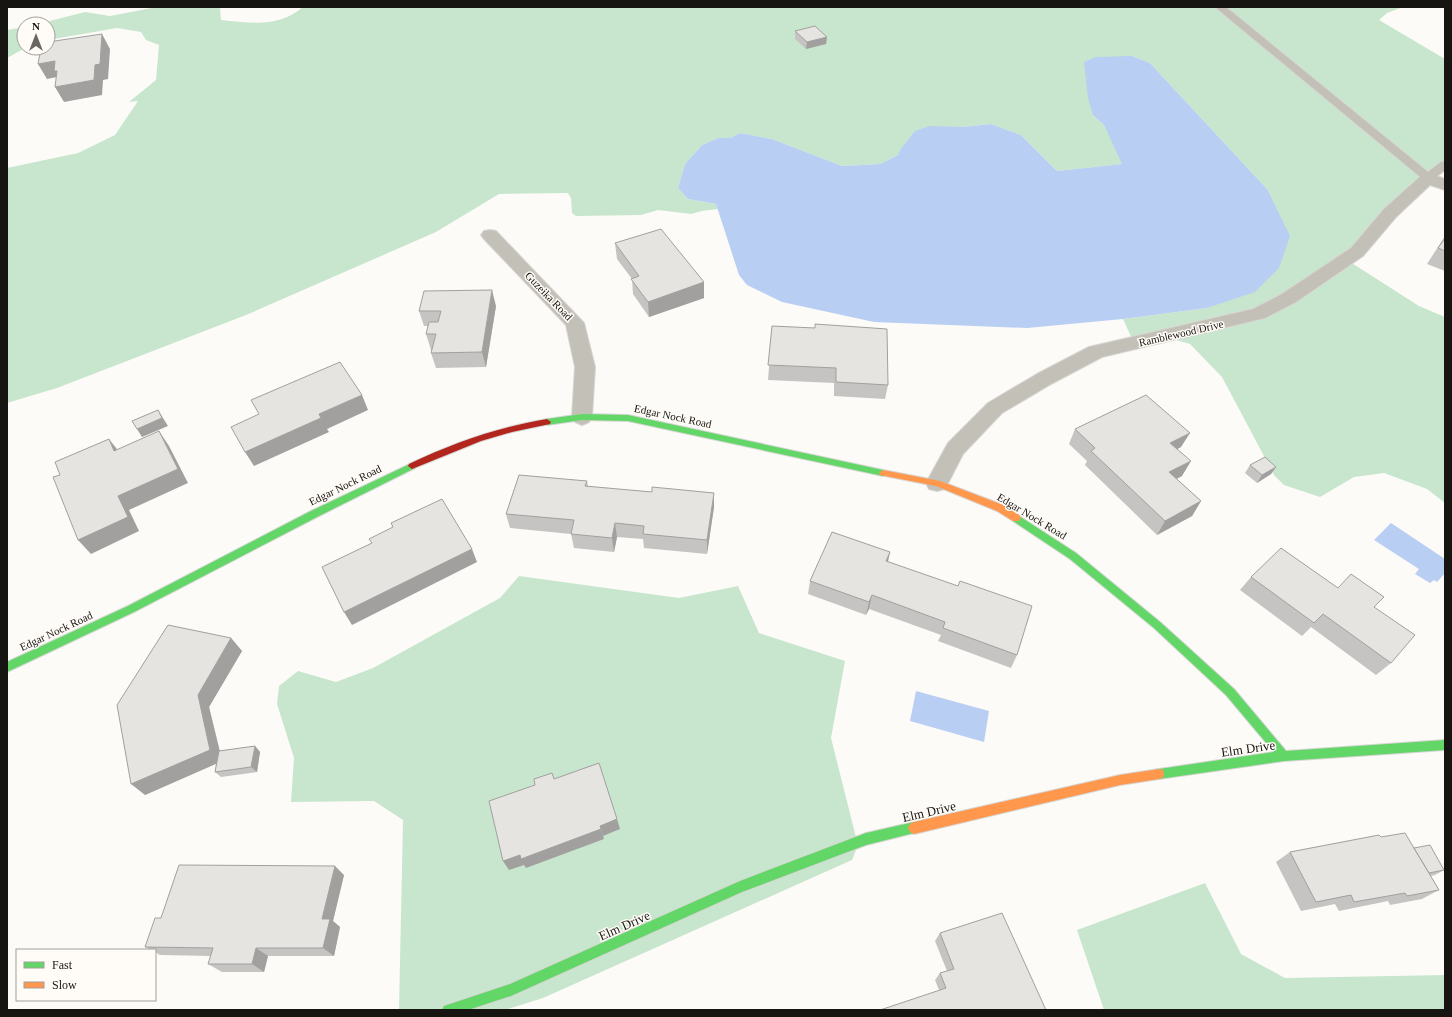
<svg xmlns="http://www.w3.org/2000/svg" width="1452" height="1017" font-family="'Times New Roman',serif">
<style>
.forest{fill:#c8e6cd}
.water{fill:#b8cef3}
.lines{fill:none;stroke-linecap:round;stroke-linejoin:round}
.lane-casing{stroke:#d7d6d4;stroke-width:2}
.street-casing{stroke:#d7d6d4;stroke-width:2}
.fast-casing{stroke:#d7d6d4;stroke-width:2}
.slow-casing{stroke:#d7d6d4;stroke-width:2}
.jam-casing{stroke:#d7d6d4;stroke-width:2}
.lane{fill:#c3c0b7;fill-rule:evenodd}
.street{fill:#c3c0b7;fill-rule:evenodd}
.fast{fill:#63d668;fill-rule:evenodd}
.slow{fill:#ff974d;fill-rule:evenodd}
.jam{fill:#b3261e;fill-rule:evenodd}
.wall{fill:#c6c4c2}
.shaded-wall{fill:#a1a09e}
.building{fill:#e6e4e1;stroke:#a1a09e}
.labels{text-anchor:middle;stroke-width:3;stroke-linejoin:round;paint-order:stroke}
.street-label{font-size:11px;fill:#171512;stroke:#fffbf6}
.near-street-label{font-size:13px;fill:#171512;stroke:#fffbf6}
</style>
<rect width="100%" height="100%" fill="#fdfbf8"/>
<g class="forest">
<path d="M157 7H220L221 20C251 23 278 28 303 7H1403L1387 13 1379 20 1445 59V162L1438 167 1431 169 1420 184 1347 260 1419 306 1445 317V503L1427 489 1384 473 1354 477 1320 497 1284 485 1274 475 1222 377 1190 344 1159 335 1132 339 1123 319 1207 308 1267 189 1150 63 1132 56 1093 115 1104 125 1123 164 1057 171 1021 135 991 124 962 127 900 150 898 155 880 164 842 166 772 139 740 133 730 138H718L702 145 685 164 678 188 688 199 716 204 718 209 702 211 691 214 658 210 641 215 576 216 572 213 571 198 568 193 499 194 436 232 246 315 57 388 7 403V168L78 153 115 135 138 101 129 102 156 80 159 45 146 40 141 32 117 28 48 40V24H38L85 12 110 16Z"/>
<polygon points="24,27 25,48 7,58 7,30"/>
<polygon points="519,576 679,598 738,586 759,633 845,661 831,738 858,845 852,860 543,998 505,1010 399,1010 403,820 374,801 291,802 294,758 277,704 279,686 298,671 336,682 373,668 500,598"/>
<polygon points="1205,883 1241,954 1285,978 1445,975 1445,1010 1104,1010 1077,930"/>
</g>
<g class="water">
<polygon points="1132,56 1150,63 1267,189 1290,236 1279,268 1255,292 1207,308 1123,319 1027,328 874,322 782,302 747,285 739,275 716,204 688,199 678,188 685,164 702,145 718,138 730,138 740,133 772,139 842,166 880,164 898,155 900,150 915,131 930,126 962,127 991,124 1021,135 1057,171 1122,164 1104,125 1093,115 1088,98 1084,62 1096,57"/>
<polygon points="1391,523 1445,559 1445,573 1437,582 1434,580 1430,583 1415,574 1419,569 1374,540"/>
<polygon points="916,691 989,711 984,742 910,721"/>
</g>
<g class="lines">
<defs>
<polygon id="lane" points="1215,7 1226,7 1428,172 1441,162 1445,161 1445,170 1432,180 1424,180"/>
<g id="street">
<polygon points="1428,173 1445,179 1445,190 1430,185 1396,217 1363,256 1296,302 1265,318 1102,357 1051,384 1002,413 963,454 945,489 937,491 929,489 926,483 948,443 988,403 1037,374 1089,347 1253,309 1282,294 1351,248 1384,209 1422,175"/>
<polygon points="490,230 496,231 584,323 595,367 592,417 589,422 582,425 575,422 572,417 575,367 566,325 484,239 481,235 484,231"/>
</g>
<g id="fast">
<polygon points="582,414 628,415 883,470 887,473 883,476 628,421 582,420 547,425 543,422 547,419"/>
<polygon points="412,463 416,466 415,468 317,517 134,612 7,672 7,662 128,606 311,511"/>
<polygon points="1016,514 1076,553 1160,622 1234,689 1286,751 1445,740 1445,750 1284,761 1159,779 1155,778 1154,774 1155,770 1159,769 1274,752 1226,695 1154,628 1070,559 1013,521 1011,518 1013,515"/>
<polygon points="914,822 918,824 920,828 918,832 866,845 742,892 511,996 468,1010 442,1010 444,1006 510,984 740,881 866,833"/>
</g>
<g id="slow">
<polygon points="883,470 940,481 1003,505 1019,515 1021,518 1019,521 1013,521 997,511 936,486 880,475 879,473"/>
<polygon points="1159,769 1163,770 1164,774 1163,778 1159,779 1120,785 914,834 910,832 908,828 910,824 914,822 1120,775"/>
</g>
<path id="jam" d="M547 419 551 422 550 424 512 432 481 441 412 469 408 466 409 464C453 443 499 427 547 419Z"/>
</defs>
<use href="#lane" class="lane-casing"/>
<use href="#street" class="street-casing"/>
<use href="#fast" class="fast-casing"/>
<use href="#slow" class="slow-casing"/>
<use href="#jam" class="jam-casing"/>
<use href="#lane" class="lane"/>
<use href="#street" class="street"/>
<use href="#fast" class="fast"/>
<use href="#slow" class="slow"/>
<use href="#jam" class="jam"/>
</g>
<g class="wall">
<polygon points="795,31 827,37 826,44 806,49 795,39"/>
<polygon points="1445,236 1445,271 1427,264"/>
<polygon points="615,243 704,282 704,298 649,317 633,294 632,279 617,259"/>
<polygon points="496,306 486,367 436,368 431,353 432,350 431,350 426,334 428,326 424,326 419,311"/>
<polygon points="772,326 888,385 885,399 834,396 834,383 768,380"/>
<polygon points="1075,429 1181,447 1177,449 1182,476 1177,479 1201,501 1192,516 1157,535 1085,465 1087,461 1069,444"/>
<polygon points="1250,465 1276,467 1271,474 1257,483 1245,473"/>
<polygon points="587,481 588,486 714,507 707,554 644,548 643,539 617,537 614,552 574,548 571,534 510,528 506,514"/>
<polygon points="890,552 888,562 1017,655 1011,668 938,641 941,635 869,609 866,615 808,594 810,581"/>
<polygon points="1251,577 1338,588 1374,607 1391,663 1376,675 1311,627 1302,636 1240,590"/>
<polygon points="231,638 242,651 209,707 220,751 255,746 260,752 257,772 221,777 215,772 216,764 145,795"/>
<polygon points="1381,837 1414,848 1444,870 1435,875 1431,876 1439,890 1422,899 1390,905 1388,901 1339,911 1335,904 1301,911 1276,862 1290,852"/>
<polygon points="344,875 333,921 340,927 334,956 268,956 264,972 222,972 208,964 211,956 160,955 155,952 155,950 151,950 145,947 161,918"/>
<polygon points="940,933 1046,1010 939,990 935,980 940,973 947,971 935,941"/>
</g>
<g class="shaded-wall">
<polygon points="102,34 110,49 108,79 103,80 102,95 64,102 55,87 57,77 47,79 38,64 55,61"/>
<polygon points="827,37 826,44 806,49 807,42"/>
<polygon points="704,282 704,298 649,317 648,302"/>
<polygon points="492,290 496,306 486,367 482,352"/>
<polygon points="362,395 368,410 327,429 329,432 254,466 245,452 319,414"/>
<polygon points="158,410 168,426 142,437 137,429"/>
<polygon points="159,431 169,446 188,483 129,510 139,531 91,554 78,540 118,496"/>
<polygon points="1190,433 1181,447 1162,457 1170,443"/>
<polygon points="109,439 120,453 114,451"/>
<polygon points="1191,461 1182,476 1161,486 1169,472"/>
<polygon points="1276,467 1271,474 1257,483 1262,475"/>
<polygon points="714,493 714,507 707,554 707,540"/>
<polygon points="1201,501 1192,516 1157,535 1165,521"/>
<polygon points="615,523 617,537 614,552 612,538"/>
<polygon points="472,549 477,562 352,625 344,612"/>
<polygon points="890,552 887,565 886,561"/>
<polygon points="872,595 869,609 866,615 869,602"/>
<polygon points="231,638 242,651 209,707 222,761 145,795 131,784 198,695"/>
<polygon points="255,746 260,752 257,772 251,767"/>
<polygon points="617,819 620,829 603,836 600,826"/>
<polygon points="601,829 604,839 526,868 524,865 509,870 503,861 520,855"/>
<polygon points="335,866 344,875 333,921 340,927 334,956 323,948 322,919"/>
<polygon points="256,948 268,956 264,972 252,964"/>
</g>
<g class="building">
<polygon points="815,26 827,37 807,42 795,31"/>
<polygon points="102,34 100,64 95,65 94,80 55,87 57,71 54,71 55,61 38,64 41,48 48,48 48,42"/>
<polygon points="661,229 704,282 648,302 631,279 639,276 615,243"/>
<polygon points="1445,238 1445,251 1438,248"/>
<polygon points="492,290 482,352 431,353 436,334 426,334 429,322 438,322 441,311 419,311 424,291"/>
<polygon points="815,324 887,329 888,385 836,382 836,368 768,365 772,326 815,328"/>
<polygon points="340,362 362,395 319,414 321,418 245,452 231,427 259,414 251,400"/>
<polygon points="1146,395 1190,433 1170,443 1191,461 1169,472 1201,501 1165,521 1091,451 1095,448 1075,429"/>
<polygon points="158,410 162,418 137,429 132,421"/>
<polygon points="159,431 178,469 118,496 128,517 78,540 53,477 60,475 55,462 109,439 114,451"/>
<polygon points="1265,457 1276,467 1262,475 1250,465"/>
<polygon points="519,475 587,481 585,486 652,492 652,487 714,493 707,540 643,534 644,526 615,523 612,538 571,534 574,520 506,514"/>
<polygon points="442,499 472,549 344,612 322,567 372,543 369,539 393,527 391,523"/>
<polygon points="832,532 890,552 886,561 958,586 960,581 1032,606 1017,655 943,628 945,622 872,595 869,602 810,581"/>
<polygon points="1281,548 1338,588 1351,574 1384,597 1374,607 1415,635 1391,663 1323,614 1314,623 1251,577"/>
<polygon points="168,625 231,638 198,695 210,750 131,784 117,705"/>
<polygon points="255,746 251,767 215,772 219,751"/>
<polygon points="599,763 617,819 600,826 601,829 521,859 520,855 503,861 489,801 535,785 534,779 552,773 554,779"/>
<polygon points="1405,833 1439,890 1407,896 1405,893 1354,902 1351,895 1316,902 1290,852 1379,835 1381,837"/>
<polygon points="1430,845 1444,870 1429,873 1414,848"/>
<polygon points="179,865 335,866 322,919 330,919 323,948 256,948 252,964 208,964 213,948 145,947 155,918 161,918"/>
<polygon points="1002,913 1046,1010 880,1010 946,988 940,973 954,969 940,933"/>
</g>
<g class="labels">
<g class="street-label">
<text transform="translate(549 296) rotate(46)" y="4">Guzeika Road</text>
<text transform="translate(1181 333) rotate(-13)" y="4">Ramblewood Drive</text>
<text transform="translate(673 416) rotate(12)" y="4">Edgar Nock Road</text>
<text transform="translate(345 485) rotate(-26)" y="4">Edgar Nock Road</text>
<text transform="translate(1032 516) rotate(31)" y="4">Edgar Nock Road</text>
<text transform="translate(56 631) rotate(-25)" y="4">Edgar Nock Road</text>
</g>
<g class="near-street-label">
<text transform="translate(1248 748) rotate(-8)" y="5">Elm Drive</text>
<text transform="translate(929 811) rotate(-13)" y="5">Elm Drive</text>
<text transform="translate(624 925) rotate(-24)" y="5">Elm Drive</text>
</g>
</g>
<rect width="1452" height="1017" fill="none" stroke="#171512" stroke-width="16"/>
<rect x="16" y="949" width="140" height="52" fill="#fffbf6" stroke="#a29f9b"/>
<rect x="24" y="962" width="20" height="6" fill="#63d668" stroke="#a29f9b"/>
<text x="52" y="969" font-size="12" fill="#171512">Fast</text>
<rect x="24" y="982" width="20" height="6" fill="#ff974d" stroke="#a29f9b"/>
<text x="52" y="989" font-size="12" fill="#171512">Slow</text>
<g transform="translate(36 36)"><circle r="19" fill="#fffbf6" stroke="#a29f9b"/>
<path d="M0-3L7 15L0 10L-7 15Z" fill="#686662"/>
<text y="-6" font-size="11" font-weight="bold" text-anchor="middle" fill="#171512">N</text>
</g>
</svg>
